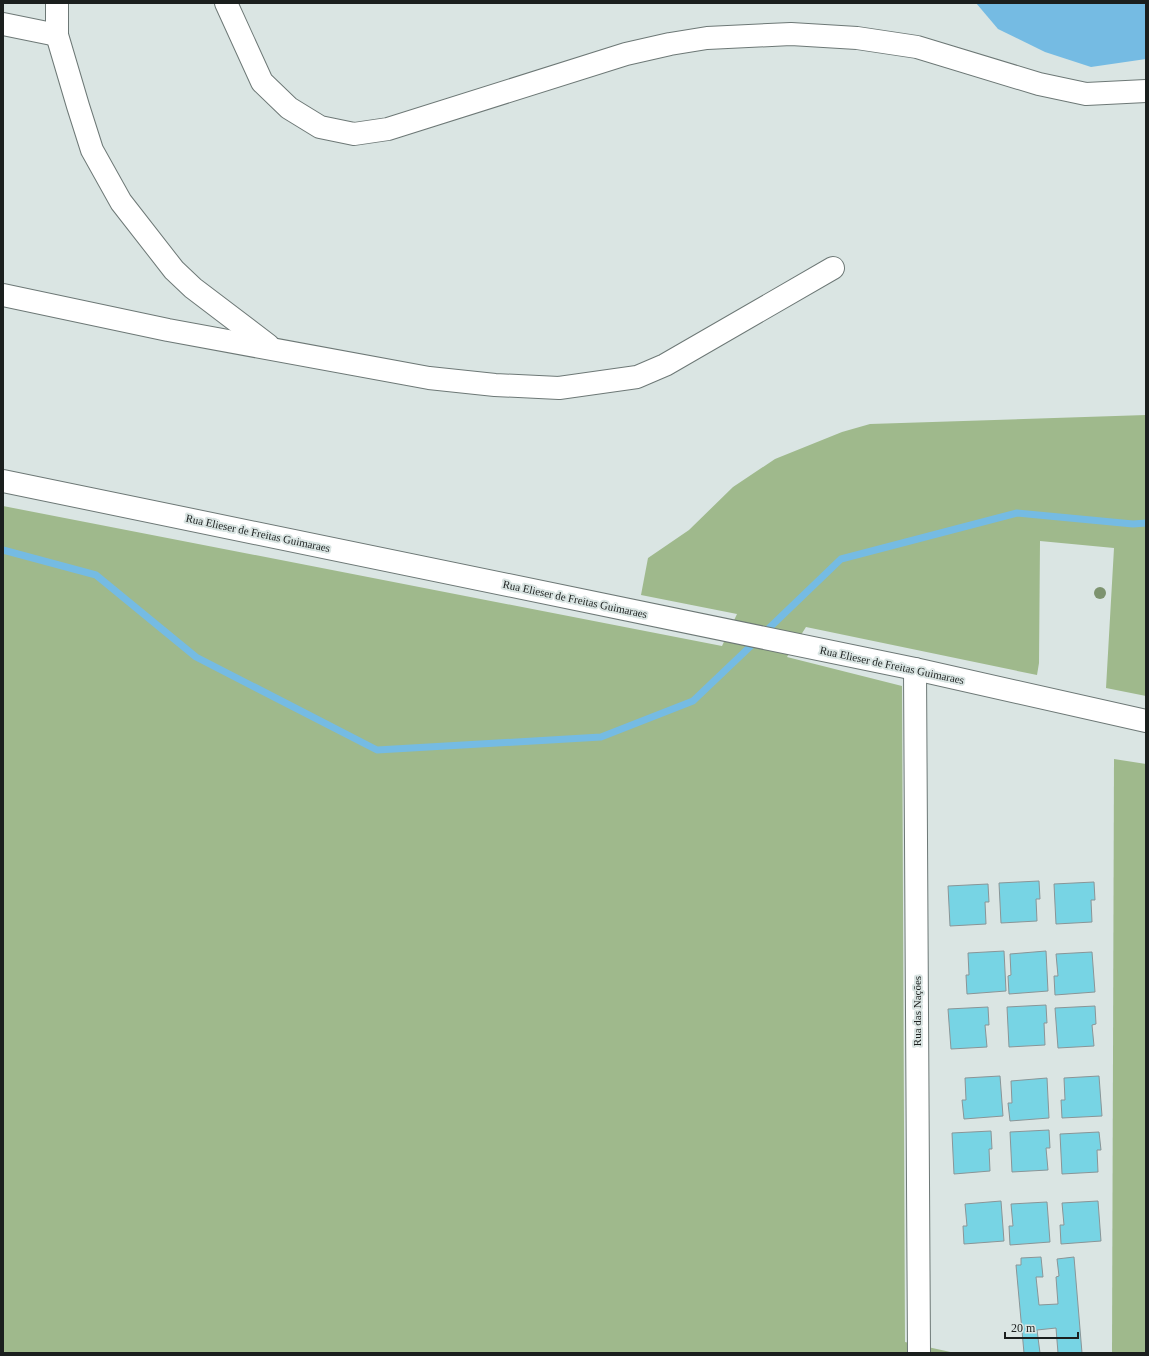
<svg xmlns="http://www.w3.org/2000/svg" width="1149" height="1356" font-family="Georgia,serif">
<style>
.green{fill:#9fb98c}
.water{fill:#75bbe3}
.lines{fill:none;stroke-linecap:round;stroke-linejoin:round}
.stream{stroke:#75bbe3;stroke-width:7}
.building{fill:#77d4e4;stroke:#8a9597}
.minor-casing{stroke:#6d7876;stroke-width:24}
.minor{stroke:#fff;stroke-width:22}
.tree{fill:#7d936f}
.labels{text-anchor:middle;stroke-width:4;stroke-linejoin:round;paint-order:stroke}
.street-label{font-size:11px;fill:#1b1f1e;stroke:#dae5e3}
</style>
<rect width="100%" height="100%" fill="#dae5e3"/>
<g class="green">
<polygon points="1146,415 1146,696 1106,688 1114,548 1040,541 1039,663 1037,675 806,627 787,657 902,686 905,1342 955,1353 3,1353 3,506 722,646 737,614 641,595 648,558 689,530 733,487 775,459 842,432 870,424"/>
<polygon points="1114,759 1146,764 1146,1353 1112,1353"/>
</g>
<polygon class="water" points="976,3 1146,3 1146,59 1091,67 1045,52 998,29"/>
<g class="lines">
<g class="stream">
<polyline points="3,550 96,575 196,657 377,750 601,737 693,701 756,641"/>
<polyline points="763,634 841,559 1017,513 1133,524 1146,523"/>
</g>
</g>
<g class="building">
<polygon points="1039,881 1040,899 1036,899 1037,921 1001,923 999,883"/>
<polygon points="1094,882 1095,900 1091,900 1092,922 1056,924 1054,884"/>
<polygon points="988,884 989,902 985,902 986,924 950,926 948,886"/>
<polygon points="1004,951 1006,991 967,994 966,975 969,975 968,953"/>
<polygon points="1046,951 1048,991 1009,994 1008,976 1011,975 1010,954"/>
<polygon points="1092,952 1095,992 1055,995 1054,976 1058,976 1056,954"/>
<polygon points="1046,1005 1047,1023 1044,1023 1045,1045 1009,1047 1007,1007"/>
<polygon points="1095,1006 1096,1024 1092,1025 1094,1046 1058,1048 1055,1008"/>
<polygon points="988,1007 989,1025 985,1025 987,1047 951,1049 948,1009"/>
<polygon points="1000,1076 1003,1116 964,1119 962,1100 966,1100 965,1078"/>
<polygon points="1099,1076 1102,1116 1062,1118 1061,1100 1065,1100 1064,1078"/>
<polygon points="1047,1078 1049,1118 1010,1121 1008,1103 1012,1103 1011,1081"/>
<polygon points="1049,1130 1050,1148 1046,1148 1048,1170 1012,1172 1010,1132"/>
<polygon points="991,1131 992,1149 989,1149 990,1171 954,1174 952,1133"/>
<polygon points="1099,1132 1101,1150 1097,1150 1098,1172 1062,1174 1060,1134"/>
<polygon points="1001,1201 1004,1241 964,1244 963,1226 967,1226 965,1204"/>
<polygon points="1098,1201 1101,1241 1061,1244 1060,1225 1064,1225 1062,1203"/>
<polygon points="1047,1202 1050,1242 1010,1245 1009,1226 1013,1226 1011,1204"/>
<polygon points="1041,1257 1043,1277 1036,1277 1039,1305 1058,1304 1056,1277 1059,1276 1057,1259 1074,1257 1082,1353 1054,1353 1058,1353 1056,1328 1037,1330 1040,1353 1024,1353 1016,1265 1021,1265 1021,1258"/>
</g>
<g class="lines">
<defs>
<g id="minor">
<polyline points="57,3 57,35 78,106 92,150 121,202 174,270 193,288 268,345"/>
<polyline points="226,3 262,82 289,108 320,127 354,134 388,129 626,54 670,44 707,38 791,34 857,38 917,47 1039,84 1086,94 1146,91"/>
<polyline points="3,24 57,35"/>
<polyline points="3,295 168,330 429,378 495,385 559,388 637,377 665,365 833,268"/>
<polyline points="3,481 915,669 1146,721"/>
<polyline points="915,669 919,1353"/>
</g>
</defs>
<use href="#minor" class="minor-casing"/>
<use href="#minor" class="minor"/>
</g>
<circle class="tree" cx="1100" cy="593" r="6"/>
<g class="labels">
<g class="street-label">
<text transform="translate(258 533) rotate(12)" y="4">Rua Elieser de Freitas Guimaraes</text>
<text transform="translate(575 599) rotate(12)" y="4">Rua Elieser de Freitas Guimaraes</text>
<text transform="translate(892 665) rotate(12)" y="4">Rua Elieser de Freitas Guimaraes</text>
<text transform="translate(917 1011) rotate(-90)" y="4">Rua das Nações</text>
</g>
</g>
<rect width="1149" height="1356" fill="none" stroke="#1b1f1e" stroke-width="8"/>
<path d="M1005 1332v6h73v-6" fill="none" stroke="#1b1f1e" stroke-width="2"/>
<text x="1011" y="1332" font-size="12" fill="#1b1f1e" stroke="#dae5e3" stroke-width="3" paint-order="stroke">20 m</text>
</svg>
